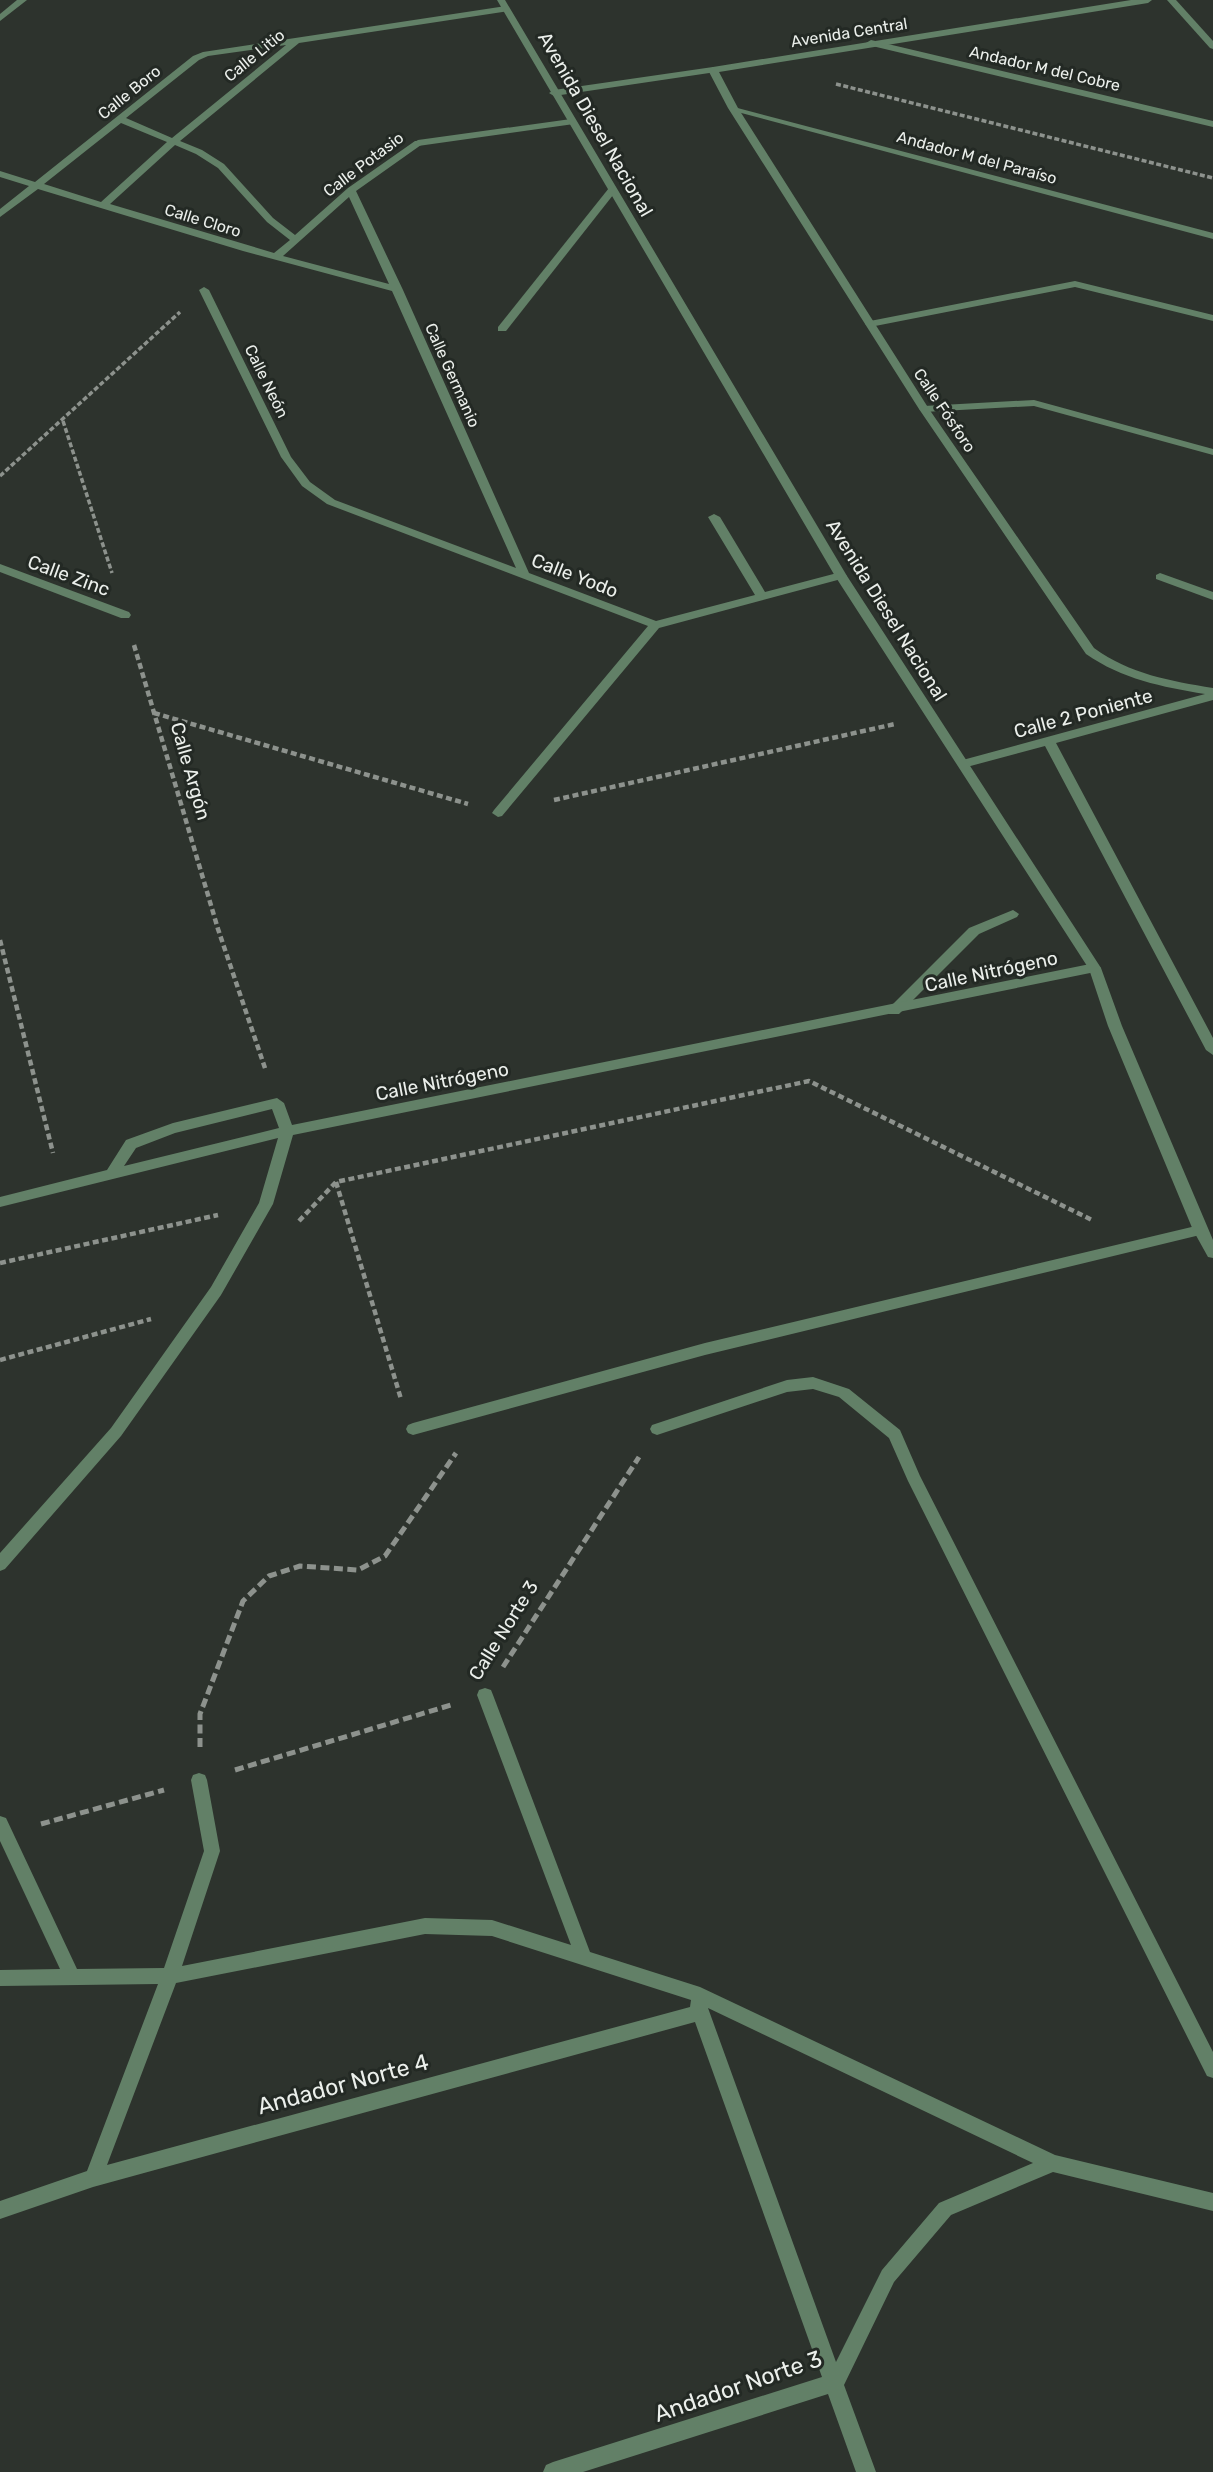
<svg xmlns="http://www.w3.org/2000/svg" width="1213" height="2472" font-family="Rubik,sans-serif">
<style>
.lines{fill:none;stroke-linecap:round;stroke-linejoin:round}
.path-far2{stroke:#8d928d;stroke-width:3.5;stroke-dasharray:5 2.5;stroke-linecap:butt}
.path-far1{stroke:#8d928d;stroke-width:4.5;stroke-dasharray:6 3.5;stroke-linecap:butt}
.path{stroke:#8d928d;stroke-width:5;stroke-dasharray:9 4.5;stroke-linecap:butt}
.pedestrian{fill:#628067;fill-rule:evenodd}
.minor{fill:#628067;fill-rule:evenodd}
.tertiary{fill:#628067;fill-rule:evenodd}
.labels{text-anchor:middle;stroke-width:6;stroke-linejoin:round;paint-order:stroke}
.far-street-label{font-size:16px;fill:#ebefeb;stroke:#232924}
.street-label{font-size:19px;fill:#ebefeb;stroke:#232924}
.near-street-label{font-size:23px;fill:#ebefeb;stroke:#232924}
</style>
<rect width="100%" height="100%" fill="#2d332d"/>
<g class="lines">
<g class="path-far2">
<polyline points="836,84 1213,178"/>
<polyline points="63,421 112,573"/>
<polyline points="0,476 180,312"/>
</g>
<g class="path-far1">
<polyline points="134,645 218,929 266,1071"/>
<polyline points="154,713 468,804"/>
<polyline points="554,800 895,724"/>
<polyline points="0,940 53,1153"/>
<polyline points="336,1182 401,1399"/>
<polyline points="299,1221 336,1182 809,1081 1092,1220"/>
<polyline points="0,1263 218,1215"/>
<polyline points="0,1360 151,1319"/>
</g>
<g class="path">
<polyline points="503,1667 639,1457"/>
<polyline points="200,1747 200,1714 243,1601 269,1576 300,1566 358,1570 385,1556 456,1453"/>
<polyline points="235,1770 451,1705"/>
<polyline points="41,1824 164,1790"/>
</g>
<g class="pedestrian">
<polygon points="871,40 1213,121 1213,127 868,45 866,43"/>
<polygon points="713,67 716,68 716,72 554,96 549,93 554,90"/>
<polygon points="730,106 1213,233 1213,239 730,110"/>
<polygon points="571,119 576,122 574,124 418,146 413,143 418,140"/>
<polygon points="1075,281 1213,315 1213,321 1075,287 870,327 865,324 870,321"/>
<polygon points="1034,400 1213,449 1213,455 1034,406 924,412 919,409 924,406"/>
<polygon points="1160,573 1213,592 1213,600 1156,579 1156,575"/>
<polygon points="1013,910 1019,914 1017,917 979,934 899,1014 889,1014 887,1011 889,1008 969,928"/>
<polygon points="1200,1225 1205,1226 1207,1230 1205,1234 1200,1235 705,1355 413,1435 408,1433 406,1429 408,1425 413,1423 705,1343"/>
</g>
<g class="minor">
<polygon points="17,0 27,0 0,21 0,14"/>
<path d="M1131 0H1152L1148 3 719 72 738 108 929 409 1094 648C1130 674 1170 681 1213 688V700L1056 743 1213 1038V1055L1206 1050 1045 746 963 768 957 764 959 761 1205 694C1162 687 1122 679 1086 654L919 409 728 108 708 70 713 67Z"/>
<polygon points="1167,0 1176,0 1213,41 1213,49 1210,48"/>
<path d="M506 6 509 7V11L299 43 180 141 202 150 224 164 273 218 295 235 348 188 415 141H421V145L356 191 403 290 529 573 656 621 755 595 708 517 714 514 720 517 765 592 841 572 847 576 845 578 659 628 502 816 498 817 492 813 494 810 648 626 327 504 302 486 281 457 199 290 204 287 209 290 291 457 310 482 335 500 516 568 392 291 243 251 38 189 0 217V209L29 186 0 177V171L35 182 193 56 203 52ZM286 45 172 138 126 118 199 60 208 56ZM121 123 167 142 101 202 44 184ZM175 145 196 154 218 168 267 222 290 240 274 253 110 204ZM349 197 389 284 283 256Z"/>
<polygon points="609,188 617,190 506,331 498,331 498,327"/>
<polygon points="0,564 129,612 131,615 129,618 121,618 0,572"/>
<path d="M1095 963 1101 968 1100 971 293 1135 273 1204 221 1295 121 1436 5 1569 0 1571V1553L111 1428 211 1287 259 1203 278 1138 0 1207V1197L107 1170 126 1140 173 1123 277 1098 284 1103 292 1125ZM272 1109 279 1128 124 1166 136 1148 175 1133Z"/>
<polygon points="813,1377 849,1389 900,1430 920,1476 1213,2052 1213,2078 1207,2076 908,1481 889,1438 839,1397 813,1389 787,1392 657,1435 652,1433 650,1429 652,1425 787,1380"/>
<path d="M485 1688 491 1690 493 1695 590 1952 700 1987 1055 2155 1213 2193V2211L1053 2172 951 2215 894 2282 844 2385 876 2472H856L828 2394 583 2472H543L546 2465 553 2462 822 2377 695 2022 93 2187 0 2219V2201L87 2171 158 1984 0 1986V1970L60 1969 0 1841V1816L6 1818 77 1969 164 1968 204 1851 191 1780 193 1775 199 1773 205 1775 207 1780 220 1851 182 1966 425 1918 492 1920 571 1945 477 1695 479 1690ZM425 1934 492 1936 691 2000 690 2007 107 2165 176 1983ZM708 2008 1033 2163 939 2203 882 2270 836 2362Z"/>
</g>
<polygon class="tertiary" points="497,0 505,0 847,576 1101,968 1122,1026 1213,1240 1213,1258 1208,1257 1193,1230 1108,1026 1089,969 835,576"/>
</g>
<g class="labels">
<g class="far-street-label">
<text transform="translate(849 32) rotate(-9)" y="6">Avenida Central</text>
<text transform="translate(254 55) rotate(-39)" y="6">Calle Litio</text>
<text transform="translate(1045 68) rotate(13)" y="6">Andador M del Cobre</text>
<text transform="translate(129 92) rotate(-39)" y="6">Calle Boro</text>
<text transform="translate(977 157) rotate(15)" y="6">Andador M del Paraíso</text>
<text transform="translate(363 164) rotate(-37)" y="6">Calle Potasio</text>
<text transform="translate(203 220) rotate(17)" y="6">Calle Cloro</text>
<text transform="translate(453 375) rotate(66)" y="6">Calle Germanio</text>
<text transform="translate(267 381) rotate(64)" y="6">Calle Neón</text>
<text transform="translate(945 410) rotate(56)" y="6">Calle Fósforo</text>
</g>
<g class="street-label">
<text transform="translate(596 124) rotate(60)" y="7">Avenida Diesel Nacional</text>
<text transform="translate(69 575) rotate(20)" y="7">Calle Zinc</text>
<text transform="translate(575 575) rotate(21)" y="7">Calle Yodo</text>
<text transform="translate(887 610) rotate(58)" y="7">Avenida Diesel Nacional</text>
<text transform="translate(1083 713) rotate(-15)" y="7">Calle 2 Poniente</text>
<text transform="translate(191 771) rotate(74)" y="7">Calle Argón</text>
<text transform="translate(991 971) rotate(-12)" y="7">Calle Nitrógeno</text>
<text transform="translate(442 1081) rotate(-11)" y="7">Calle Nitrógeno</text>
<text transform="translate(503 1630) rotate(-58)" y="7">Calle Norte 3</text>
</g>
<g class="near-street-label">
<text transform="translate(343 2084) rotate(-15)" y="8">Andador Norte 4</text>
<text transform="translate(738 2386) rotate(-19)" y="8">Andador Norte 3</text>
</g>
</g>
</svg>
